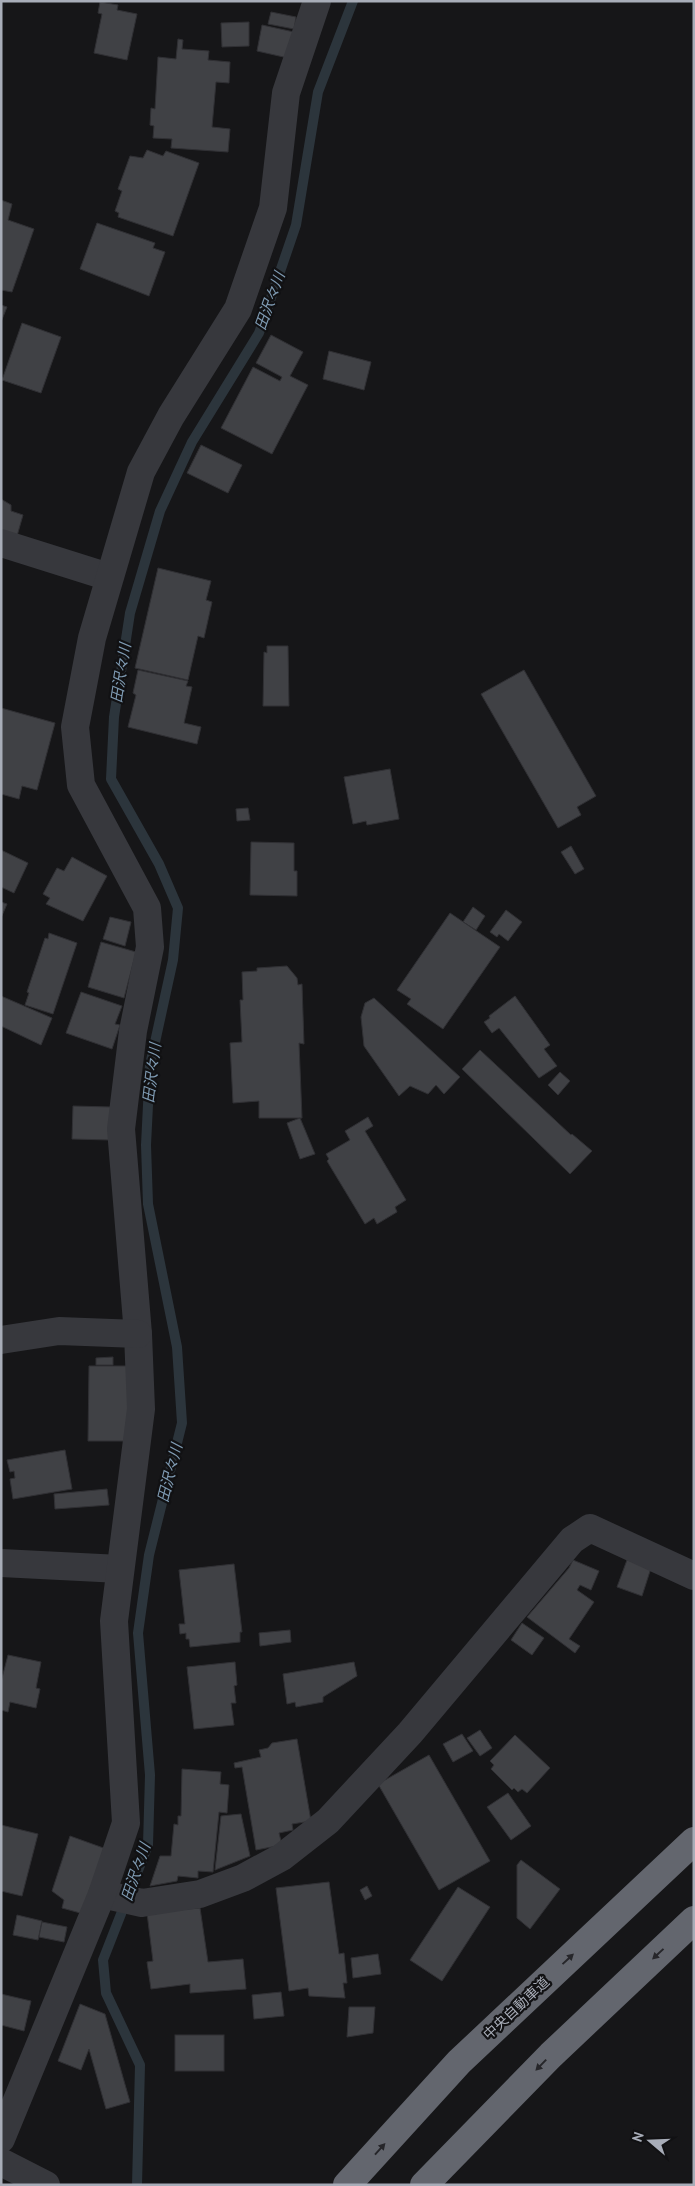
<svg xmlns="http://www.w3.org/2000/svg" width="695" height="2186" font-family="'PT Sans','Noto Sans JP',sans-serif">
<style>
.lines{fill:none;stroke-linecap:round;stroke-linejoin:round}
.stream{stroke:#2c353c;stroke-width:10}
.building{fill:#404145;stroke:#303034}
.minor{stroke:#37383d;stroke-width:28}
.tertiary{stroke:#37383d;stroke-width:28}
.motorway{stroke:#63666e;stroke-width:28}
.oneway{fill:#26262a}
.labels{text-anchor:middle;stroke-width:4.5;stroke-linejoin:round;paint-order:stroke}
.street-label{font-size:14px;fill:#a8adb8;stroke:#111113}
.water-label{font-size:15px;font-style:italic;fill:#7f9bb3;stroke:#111113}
</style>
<rect width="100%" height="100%" fill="#161618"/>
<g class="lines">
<polyline class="stream" points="137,2185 140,2065 106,1993 103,1960 148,1845 150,1775 138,1633 149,1555 182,1423 177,1347 148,1204 146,1145 150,1065 173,960 178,908 159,864 111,779 114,717 130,613 160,511 192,442 259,333 296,225 318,92 353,1"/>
</g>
<g class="building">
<polygon points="100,2 118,5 117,10 137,14 127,60 94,53 102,14 98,13"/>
<polygon points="271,12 296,17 294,29 268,24"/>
<polygon points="249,22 249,46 222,47 221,23"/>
<polygon points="262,25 294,32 288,58 257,51"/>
<polygon points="178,39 183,40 182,49 209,51 208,60 230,62 229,83 216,82 212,127 230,129 228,152 171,148 172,139 153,138 154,126 150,125 151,108 155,109 158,57 176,59"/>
<polygon points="147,150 163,156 166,151 199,163 173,236 118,217 119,213 115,211 122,191 118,189 130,156 143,158"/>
<polygon points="1,200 12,204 8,220 34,229 12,292 1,290"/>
<polygon points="97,223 155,243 153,248 165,252 149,296 80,269"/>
<polygon points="1,305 7,307 1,322"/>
<polygon points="22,323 61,337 41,393 2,380"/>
<polygon points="271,335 303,352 290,376 308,385 272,454 221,428 253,367 280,381 282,377 256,363"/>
<polygon points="329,351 371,362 364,390 323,379"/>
<polygon points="201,445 242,465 228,493 187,473"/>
<polygon points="1,499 11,505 11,511 23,515 17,536 1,534"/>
<polygon points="158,568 211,581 206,600 212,602 204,638 198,636 188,680 135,668"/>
<polygon points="267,646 288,646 289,706 263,706 264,652 267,653"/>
<polygon points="138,670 188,681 186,686 192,687 184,723 201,727 197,744 128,727 136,695 133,693"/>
<polygon points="524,670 596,796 577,807 581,815 558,828 481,694"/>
<polygon points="1,708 55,723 37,790 22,786 19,799 1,794"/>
<polygon points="390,769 399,819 367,825 366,821 353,824 344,777"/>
<polygon points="248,808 250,820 237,821 236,809"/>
<polygon points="251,842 294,843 294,871 297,871 297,896 250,895"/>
<polygon points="571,846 584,869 575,874 561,852"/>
<polygon points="1,850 28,863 14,893 1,887"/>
<polygon points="72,857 107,876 83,921 46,904 50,898 43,894 57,868 64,871"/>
<polygon points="1,902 7,904 1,918"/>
<polygon points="473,907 485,916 476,930 463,922"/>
<polygon points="506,910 522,922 508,941 499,934 497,937 490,932"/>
<polygon points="450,913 500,947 443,1029 407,1004 411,999 397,990"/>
<polygon points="110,917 131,922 125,946 103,939"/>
<polygon points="49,933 77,943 53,1014 25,1005 29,993 27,992 45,938 48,939"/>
<polygon points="101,942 136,952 124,998 88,987"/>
<polygon points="287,966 297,978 298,985 302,984 304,1044 299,1043 302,1118 259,1118 259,1101 233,1103 230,1043 242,1042 240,1000 243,1000 242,972 257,971 257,968"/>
<polygon points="81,992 122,1006 115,1024 120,1025 112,1049 66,1033"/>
<polygon points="1,996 52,1018 41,1045 1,1026"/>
<polygon points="515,996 550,1045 544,1049 557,1066 539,1078 499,1028 492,1033 484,1022 490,1018 489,1016"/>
<polygon points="374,998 460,1077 444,1094 436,1085 428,1094 410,1086 399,1096 364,1046 361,1017 365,1003"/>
<polygon points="480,1050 571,1135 572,1134 592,1151 570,1174 462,1069"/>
<polygon points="560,1072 570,1081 558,1095 548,1085"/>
<polygon points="73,1106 111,1107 110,1140 72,1139"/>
<polygon points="368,1117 373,1126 365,1131 406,1200 395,1207 397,1212 377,1224 374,1218 365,1224 327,1161 329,1159 326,1154 350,1140 345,1131"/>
<polygon points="300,1118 315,1154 300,1159 287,1123"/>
<polygon points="113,1357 113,1365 96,1365 96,1358"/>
<polygon points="89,1366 132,1366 129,1441 88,1441"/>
<polygon points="65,1450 72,1489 13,1499 10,1479 15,1478 14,1471 10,1472 7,1460"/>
<polygon points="107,1489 109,1505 55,1509 54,1494"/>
<polygon points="573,1560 599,1571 591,1590 580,1585 577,1590 594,1602 569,1639 580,1646 575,1653 527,1617 569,1568"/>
<polygon points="627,1560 651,1568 642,1596 617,1587"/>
<polygon points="234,1564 242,1632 240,1632 240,1642 190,1647 189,1639 186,1639 186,1633 180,1634 179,1624 185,1624 179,1570"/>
<polygon points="522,1623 544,1638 532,1655 511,1640"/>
<polygon points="290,1630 291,1642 260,1646 259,1633"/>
<polygon points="8,1655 41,1662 36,1688 40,1689 36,1708 10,1702 8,1712 1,1710 1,1682"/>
<polygon points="235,1662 237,1685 234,1686 236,1703 231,1703 234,1725 194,1729 187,1667"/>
<polygon points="354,1662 357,1676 323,1697 323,1702 296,1707 295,1702 287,1704 283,1674"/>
<polygon points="480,1730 492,1748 480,1756 467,1738"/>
<polygon points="462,1734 473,1751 453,1762 443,1744"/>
<polygon points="515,1735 550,1768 527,1793 522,1789 518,1792 514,1788 512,1790 491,1769 494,1765 490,1761"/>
<polygon points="297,1739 311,1821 292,1824 293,1830 279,1833 282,1845 256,1850 242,1767 235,1768 234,1763 261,1757 259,1750 268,1748 272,1743"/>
<polygon points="429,1755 490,1861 439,1890 378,1784"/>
<polygon points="182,1769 221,1772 220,1784 229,1785 227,1813 219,1812 213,1872 198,1871 198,1878 178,1876 177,1881 150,1886 160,1856 171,1856 174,1824 178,1825 178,1816 181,1816"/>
<polygon points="508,1793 531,1826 511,1840 487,1807"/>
<polygon points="241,1814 250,1856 215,1870 221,1816"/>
<polygon points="1,1825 38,1834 22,1896 1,1891"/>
<polygon points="70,1836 109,1850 84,1914 62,1908 64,1900 52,1891"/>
<polygon points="521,1860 560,1889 530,1929 517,1918 517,1865"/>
<polygon points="329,1882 339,1954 344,1953 347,1983 343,1983 345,1998 309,1996 308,1988 289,1991 276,1888"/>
<polygon points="367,1886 372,1896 365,1900 360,1890"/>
<polygon points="458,1887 490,1907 442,1981 410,1960"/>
<polygon points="200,1908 208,1962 243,1959 246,1989 190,1993 190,1984 151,1989 147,1962 153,1961 147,1913"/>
<polygon points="17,1915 42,1921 38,1940 13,1935"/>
<polygon points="42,1922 67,1927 64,1942 39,1937"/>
<polygon points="378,1954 381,1974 353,1978 351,1958"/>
<polygon points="281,1992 284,2016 254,2019 252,1995"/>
<polygon points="1,1994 31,2001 24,2031 1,2025"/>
<polygon points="80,2004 105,2014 130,2102 106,2109 89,2049 81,2070 58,2061"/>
<polygon points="349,2007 375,2007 373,2033 347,2037"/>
<rect x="175" y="2035" width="49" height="36"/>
</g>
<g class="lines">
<g class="minor">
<polyline points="1,543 109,577"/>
<polyline points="1,1563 120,1569"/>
<polyline points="102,1894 142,1903 200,1894 243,1878 282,1857 328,1821 410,1733 572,1540 590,1528 694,1576"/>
<polyline points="1,2139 102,1894 126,1823 114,1621 141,1409 138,1334 121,1129 133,1031 150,947 147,908 81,785 75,727 92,638 141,472 171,416 238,309 273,208 286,93 317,1"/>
<polyline points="1,2162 46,2185"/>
</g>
<polyline class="tertiary" points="1,1340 59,1331 138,1334"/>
<g class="motorway">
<polyline points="347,2185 459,2062 694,1841"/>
<polyline points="424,2185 551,2055 694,1920"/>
</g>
</g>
<defs><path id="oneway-solid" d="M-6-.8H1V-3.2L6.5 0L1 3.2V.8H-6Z" transform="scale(1.25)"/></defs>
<g class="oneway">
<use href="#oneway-solid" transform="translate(658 1954) rotate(137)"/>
<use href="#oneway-solid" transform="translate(568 1959) rotate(-43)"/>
<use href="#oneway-solid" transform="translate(541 2065) rotate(134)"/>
<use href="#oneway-solid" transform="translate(380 2149) rotate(-48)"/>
</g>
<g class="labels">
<g class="street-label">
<text transform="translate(516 2008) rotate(-43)" y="5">中央自動車道</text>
</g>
<g class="water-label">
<text transform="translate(270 301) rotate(-70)" y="5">田沢々川</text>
<text transform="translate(121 673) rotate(-81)" y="5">田沢々川</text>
<text transform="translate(152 1073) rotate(-83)" y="5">田沢々川</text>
<text transform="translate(170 1473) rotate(-76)" y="5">田沢々川</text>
<text transform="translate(136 1872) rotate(-71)" y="5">田沢々川</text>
</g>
</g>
<rect width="695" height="2186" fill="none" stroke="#a8adb8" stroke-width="5"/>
<g transform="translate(650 2141) rotate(289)" stroke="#111113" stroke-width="4" paint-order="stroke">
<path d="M0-4L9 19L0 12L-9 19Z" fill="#a8adb8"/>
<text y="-8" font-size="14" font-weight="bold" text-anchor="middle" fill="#a8adb8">N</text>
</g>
</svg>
